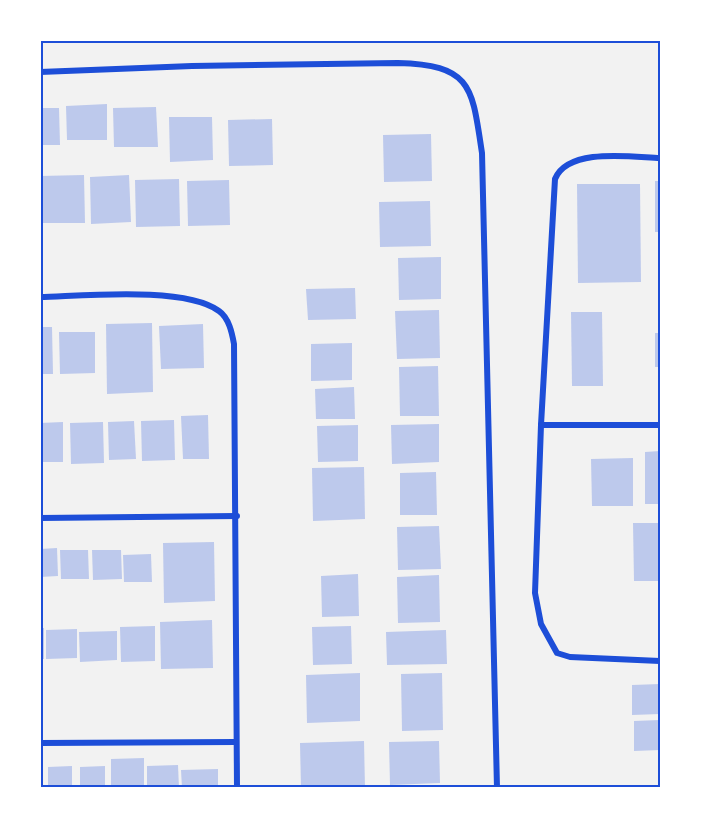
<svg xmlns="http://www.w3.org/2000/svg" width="701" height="828" font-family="Commissioner,sans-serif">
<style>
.building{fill:#bdc9ec}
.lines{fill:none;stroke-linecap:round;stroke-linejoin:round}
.minor{stroke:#1d4ed8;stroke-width:6}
.neatline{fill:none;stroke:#1d4ed8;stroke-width:2}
</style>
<rect width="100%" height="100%" fill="#f2f2f2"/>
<g class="building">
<polygon points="107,104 107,140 67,140 66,106"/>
<polygon points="156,107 158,147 114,147 113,108"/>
<polygon points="40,108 59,108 60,145 40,145"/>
<polygon points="169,117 212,117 213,160 170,162"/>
<polygon points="272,119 273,165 229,166 228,120"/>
<polygon points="431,134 432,181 384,182 383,135"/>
<polygon points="84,175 85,223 40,223 40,176"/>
<polygon points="129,175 131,222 91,224 90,177"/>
<polygon points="179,179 180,226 136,227 135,180"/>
<polygon points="229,180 230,225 188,226 187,181"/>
<rect x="655" y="181" width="5" height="51"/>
<polygon points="577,184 640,184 641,282 578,283"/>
<polygon points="430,201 431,246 380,247 379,202"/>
<polygon points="441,257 441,299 399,300 398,258"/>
<polygon points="355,288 356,319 308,320 306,289"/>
<polygon points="439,310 440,358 397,359 395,311"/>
<polygon points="571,312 602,312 603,386 572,386"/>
<polygon points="152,323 153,392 107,394 106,324"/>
<polygon points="203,324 204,368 161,369 159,326"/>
<polygon points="40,327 52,327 53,374 40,374"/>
<polygon points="59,332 95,332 95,373 60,374"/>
<rect x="655" y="333" width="5" height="34"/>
<polygon points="352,343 352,380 311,381 311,344"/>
<polygon points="438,366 439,416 400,416 399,367"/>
<polygon points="354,387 355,419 316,419 315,389"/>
<polygon points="208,415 209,459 183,459 181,416"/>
<polygon points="174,420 175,460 142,461 141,421"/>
<polygon points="134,421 136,459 109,460 108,422"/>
<polygon points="63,422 63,462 40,462 40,423"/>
<polygon points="103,422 104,463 71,464 70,423"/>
<polygon points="439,424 439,462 392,464 391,425"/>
<polygon points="358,425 358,461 318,462 317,426"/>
<polygon points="660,451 660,504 645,504 645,452"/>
<polygon points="633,458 633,506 592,506 591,459"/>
<polygon points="364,467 365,519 313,521 312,468"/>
<polygon points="436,472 437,515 400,515 400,473"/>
<polygon points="633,523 660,523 660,581 634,581"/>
<polygon points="439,526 441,569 398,570 397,527"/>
<polygon points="214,542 215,601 164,603 163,543"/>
<polygon points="57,548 58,576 40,577 40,549"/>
<polygon points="60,550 88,550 89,579 61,579"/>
<polygon points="92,550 121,550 122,579 93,580"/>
<polygon points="151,554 152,582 124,582 123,555"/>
<polygon points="358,574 359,616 322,617 321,576"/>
<polygon points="439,575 440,622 398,623 397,577"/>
<polygon points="212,620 213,668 161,669 160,622"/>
<polygon points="155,626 155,661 121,662 120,627"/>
<polygon points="351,626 352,664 313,665 312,627"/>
<rect x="40" y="628" width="4" height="31"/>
<polygon points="77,629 77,658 46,659 46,630"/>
<polygon points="446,630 447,664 387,665 386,632"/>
<polygon points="117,631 117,660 80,662 79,632"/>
<polygon points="360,673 360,721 307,723 306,675"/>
<polygon points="442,673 443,730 402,731 401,674"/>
<polygon points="660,684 660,714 632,715 632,685"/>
<polygon points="660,720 660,750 634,751 634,721"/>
<polygon points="364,741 365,788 301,788 300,743"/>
<polygon points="439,741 440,783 390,785 389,742"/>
<polygon points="144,758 144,788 111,788 111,759"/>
<polygon points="178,765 179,788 147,788 147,766"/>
<polygon points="72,766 72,788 48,788 48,767"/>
<polygon points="105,766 105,788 80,788 80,767"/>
<polygon points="218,769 218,788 182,788 181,770"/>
</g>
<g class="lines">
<g class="minor">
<path d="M40 72 192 66 398 63C473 65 472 88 482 153L497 788"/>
<path d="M660 158C632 157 568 147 555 179L541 425 535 593 541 624 557 653 570 657 660 661"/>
<path d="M40 297C83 296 185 286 219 311 229 318 232 333 234 344L237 788"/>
<polyline points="541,425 660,425"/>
<polyline points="40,518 237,516"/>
<polyline points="40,743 236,742"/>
</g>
</g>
<rect width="701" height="828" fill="none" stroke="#ffffff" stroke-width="84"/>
<rect x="42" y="42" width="617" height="744" class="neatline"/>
</svg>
